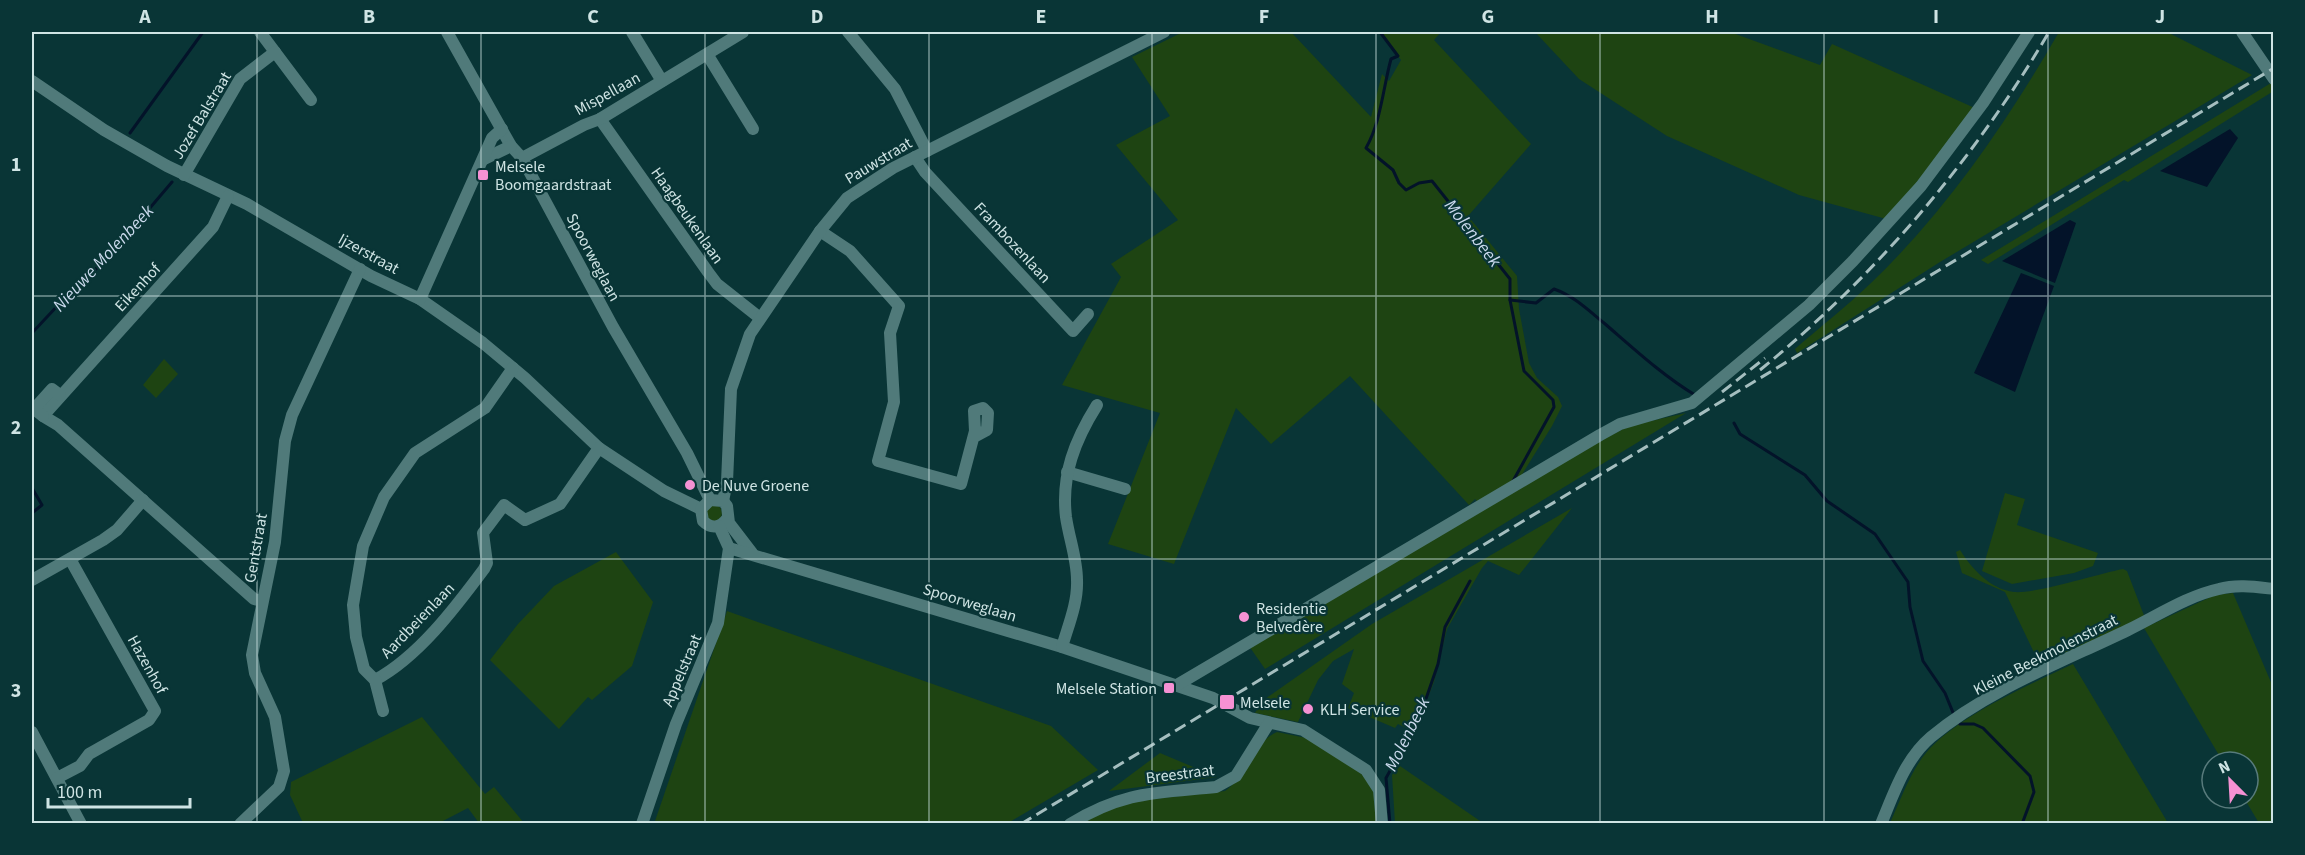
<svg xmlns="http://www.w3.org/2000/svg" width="2305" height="855" font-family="'Source Sans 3',sans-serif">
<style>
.green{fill:#1e4412}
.water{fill:#031329}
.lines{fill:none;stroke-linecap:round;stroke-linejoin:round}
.stream{stroke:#031329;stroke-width:3}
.minor{stroke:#507a7a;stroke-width:12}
.rail{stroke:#a5bebf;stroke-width:3;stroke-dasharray:12 6;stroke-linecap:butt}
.grid{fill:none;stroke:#cfe4e4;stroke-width:1.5;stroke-opacity:0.55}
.poi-dot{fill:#f591d3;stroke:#093536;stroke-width:2}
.labels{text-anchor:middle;stroke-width:4.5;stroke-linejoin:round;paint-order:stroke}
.street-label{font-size:16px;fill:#cfe4e4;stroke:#093536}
.poi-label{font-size:16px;fill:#cfe4e4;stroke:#093536;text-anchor:start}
.water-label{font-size:18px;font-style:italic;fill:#cad9ec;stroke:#093536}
.neatline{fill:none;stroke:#cfe4e4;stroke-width:2}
.grid-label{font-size:20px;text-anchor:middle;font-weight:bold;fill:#cfe4e4}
</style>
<rect width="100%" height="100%" fill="#093536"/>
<g class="green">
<polygon points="1183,32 1291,32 1371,117 1382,74 1389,81 1401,60 1379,32 1441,32 1434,40 1531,144 1468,216 1517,276 1519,309 1529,363 1537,378 1558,397 1562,406 1552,426 1518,481 1480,504 1475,499 1469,505 1350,376 1271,444 1236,408 1174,564 1108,544 1160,413 1062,385 1121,277 1111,264 1178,220 1116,145 1170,116 1132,57"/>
<polygon points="1535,32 1730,32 1820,65 1832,44 1977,109 1890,220 1799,195 1667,136 1579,79"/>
<path d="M2059 32H2167L2252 75 1940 262 1797 353 1795 349C1820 327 1847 306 1871 283 1947 210 2007 122 2059 32Z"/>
<polygon points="2271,83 2272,92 2128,182 2124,180 1988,264 1981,260"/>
<polygon points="164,359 178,374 156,398 143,385"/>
<polygon points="1686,413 1265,669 1249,646 1602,440 1629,426"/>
<polygon points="2005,493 2025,499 2017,525 2098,553 2093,566 2074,573 2012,584 1982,571"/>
<circle cx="714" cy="513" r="8"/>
<polygon points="1572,508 1519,575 1488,561 1482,568 1447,629 1434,682 1414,732 1398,724 1395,728 1348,708 1354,693 1342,684 1354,649 1333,661 1318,680 1298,722 1255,713 1262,701 1372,624"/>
<path d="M1960 550C1972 569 1990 589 2014 592 2036 594 2097 574 2123 569L2127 571 2145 618 2041 667 2005 592 1962 573 1956 552Z"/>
<polygon points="616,552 653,602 632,666 592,700 588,697 559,729 490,660 518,624 554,586"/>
<polygon points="2233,593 2273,687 2273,823 2259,823 2244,798 2248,798 2248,762 2223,762 2144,628 2215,595"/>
<polygon points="727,611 1051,726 1098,770 1008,823 654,824"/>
<path d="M2073 664 2168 823H1890C1900 801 1908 778 1922 758 1950 719 2029 685 2073 664Z"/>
<polygon points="422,717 485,794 494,787 524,823 479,823 468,808 439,823 303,823 290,795 291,782"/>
<path d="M1277 732 1316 740 1367 778 1374 791 1377 824H1081L1118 803 1225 791C1247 776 1253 742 1277 732Z"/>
<polygon points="1160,753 1217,777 1109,791"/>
<polygon points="1400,766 1483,823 1395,823 1392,775"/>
</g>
<g class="water">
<polygon points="2230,129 2238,138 2207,187 2160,171"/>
<polygon points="2070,220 2076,223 2055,283 2002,261"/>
<polygon points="2021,273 2054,286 2015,392 1974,373"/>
</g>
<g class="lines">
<g class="stream">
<path d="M1380 32 1398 56 1391 59C1383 88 1381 122 1366 148L1393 170 1399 183 1406 190 1419 183 1432 181 1510 279V300L1524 371 1553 400 1554 407 1513 481"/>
<polyline points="130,133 203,32"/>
<path d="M1510 300 1536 303 1554 289C1574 296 1588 310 1604 323 1633 348 1662 375 1695 395"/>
<polyline points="32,333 75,287 104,262 172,182"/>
<polyline points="1734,423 1740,434 1805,475 1827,501 1875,534 1908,582 1910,607 1923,661 1945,693 1954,715"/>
<polyline points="32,488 42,505 32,513"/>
<polyline points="1960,724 1974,724 1983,728 2030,776 2034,792 2022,824"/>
<polyline points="1390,824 1386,778 1419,719 1438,664 1445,627 1470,581"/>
</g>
<g class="minor">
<polyline points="260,32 275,52"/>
<polyline points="447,32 511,146 522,158 613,327 687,453 710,500"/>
<polyline points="632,32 662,81"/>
<polyline points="848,32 895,89 927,151"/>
<polyline points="2242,32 2274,79"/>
<polyline points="707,54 753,129"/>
<polyline points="32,81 104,130 167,166 247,204 371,276 420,299 483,343 525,378 599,448 664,491 701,509"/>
<polyline points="600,119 708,272 717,284 760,318"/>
<polyline points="915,157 925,172 1073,331 1088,314"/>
<polyline points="522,158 584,125 600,119 743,32"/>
<polyline points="484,159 511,146"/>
<polyline points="184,175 240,79 275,52 311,100"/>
<polyline points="228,196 213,227 43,416 58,425 254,599 262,601"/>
<polyline points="820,231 850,251 899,306 890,333 894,402 878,461 961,484 975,431 974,411 983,408 988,413 987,430 974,437"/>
<polyline points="420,299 492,138 502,129"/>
<polyline points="43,416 34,409 52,389 60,395"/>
<polyline points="1067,472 1125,489"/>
<polyline points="723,501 727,482 731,389 750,334 820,231 847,198 893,168 1164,32"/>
<path d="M727 519C720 528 711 529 703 521L701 509 710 500 723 501 727 506 729 523 752 553"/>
<polyline points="729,548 1062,647 1213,698 1250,718 1303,730 1366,770 1379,790 1382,824"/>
<polyline points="32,580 103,540 117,530 143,500"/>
<path d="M1062 647C1068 626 1078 603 1077 580 1077 559 1069 538 1066 517 1061 475 1075 440 1097 405"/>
<path d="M375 680C418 657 455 608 484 569L487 563 483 533 504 505 525 520 560 504 599 448"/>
<polyline points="1177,685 1600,435 1620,424 1692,403 1809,305 1853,261 1921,186 1983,103 2029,32"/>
<polyline points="383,711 375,680 364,669 356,637 353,605 363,546 384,497 415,453 485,408 513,368"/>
<polyline points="32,732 81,824"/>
<polyline points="57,778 80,766 89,754 149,720 155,711 70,559"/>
<polyline points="240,824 279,787 284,771 275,717 255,673 252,655 275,542 285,441 292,415 360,269"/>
<polyline points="642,824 676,724 718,623 729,548 719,526"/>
<path d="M1070 824C1124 791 1156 793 1216 787L1236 776 1269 723"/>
<path d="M1881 824C1894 793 1905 759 1931 737 1987 690 2062 662 2128 630 2157 616 2187 596 2219 589 2237 584 2256 587 2274 589"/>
</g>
<g class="rail">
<path d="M1760 370C1877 275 1973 161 2049 32"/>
<polyline points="1722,392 1765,358"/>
<polyline points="1021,824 2274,68"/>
</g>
</g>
<path class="grid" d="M257 32V824M481 32V824M705 32V824M929 32V824M1152 32V824M1376 32V824M1600 32V824M1824 32V824M2048 32V824M32 296H2274M32 559H2274"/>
<g class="poi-dot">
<rect x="477" y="169" width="12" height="12" rx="3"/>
<circle cx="690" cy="485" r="6"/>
<circle cx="1244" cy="617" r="6"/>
<rect x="1163" y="682" width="12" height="12" rx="3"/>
<rect x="1219" y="694" width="16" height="16" rx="3"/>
<circle cx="1308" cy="709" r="6"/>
</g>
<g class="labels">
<g class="street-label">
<text transform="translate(607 93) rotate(-29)" y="6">Mispellaan</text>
<text transform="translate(201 115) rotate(-59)" y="6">Jozef Balstraat</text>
<text transform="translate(878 160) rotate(-31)" y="6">Pauwstraat</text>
<text transform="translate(688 215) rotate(55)" y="6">Haagbeukenlaan</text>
<text transform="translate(1013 242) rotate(47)" y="6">Frambozenlaan</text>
<text transform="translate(369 253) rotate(29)" y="6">Ijzerstraat</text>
<text transform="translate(594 257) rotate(62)" y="6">Spoorweglaan</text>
<text transform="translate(137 287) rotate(-47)" y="6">Eikenhof</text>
<text transform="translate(255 548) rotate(-80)" y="6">Gentstraat</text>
<text transform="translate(970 602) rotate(17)" y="6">Spoorweglaan</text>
<text transform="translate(417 620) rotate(-46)" y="6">Aardbeienlaan</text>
<text transform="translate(2045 654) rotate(-27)" y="6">Kleine Beekmolenstraat</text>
<text transform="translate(148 664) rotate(61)" y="6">Hazenhof</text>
<text transform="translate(681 670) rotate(-67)" y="6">Appelstraat</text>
<text transform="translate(1180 773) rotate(-7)" y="6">Breestraat</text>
</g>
<g class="poi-label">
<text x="495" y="172">Melsele<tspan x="495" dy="18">Boomgaardstraat</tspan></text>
<text x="702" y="491">De Nuve Groene</text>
<text x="1256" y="614">Residentie<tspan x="1256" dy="18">Belvedère</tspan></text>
<text x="1157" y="694" text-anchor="end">Melsele Station</text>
<text x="1240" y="708">Melsele</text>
<text x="1320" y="715">KLH Service</text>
</g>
<g class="water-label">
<text transform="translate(1473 233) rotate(52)" y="6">Molenbeek</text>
<text transform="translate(103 258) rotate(-47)" y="6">Nieuwe Molenbeek</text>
<text transform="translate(1407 734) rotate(-64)" y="6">Molenbeek</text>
</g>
</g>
<rect width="2305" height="855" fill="none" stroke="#093536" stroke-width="66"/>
<g transform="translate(2230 780) rotate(336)"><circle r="28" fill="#093536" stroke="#587b7c" stroke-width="1.5"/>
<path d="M0-4.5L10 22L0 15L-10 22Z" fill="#f591d3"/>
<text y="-9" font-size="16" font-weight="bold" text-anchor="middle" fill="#cfe4e4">N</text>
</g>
<path d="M48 798v9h142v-9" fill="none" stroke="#cfe4e4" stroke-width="3"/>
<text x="57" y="798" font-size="18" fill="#cfe4e4" stroke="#093536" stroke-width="4.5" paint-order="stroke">100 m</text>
<rect x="33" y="33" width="2239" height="789" class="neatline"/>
<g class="grid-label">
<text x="145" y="23">A</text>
<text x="369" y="23">B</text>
<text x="593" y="23">C</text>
<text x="817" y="23">D</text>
<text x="1041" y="23">E</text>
<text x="1264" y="23">F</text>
<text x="1488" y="23">G</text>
<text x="1712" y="23">H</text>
<text x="1936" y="23">I</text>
<text x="2160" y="23">J</text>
<text x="16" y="171">1</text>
<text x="16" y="434">2</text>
<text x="16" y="697">3</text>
</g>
</svg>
